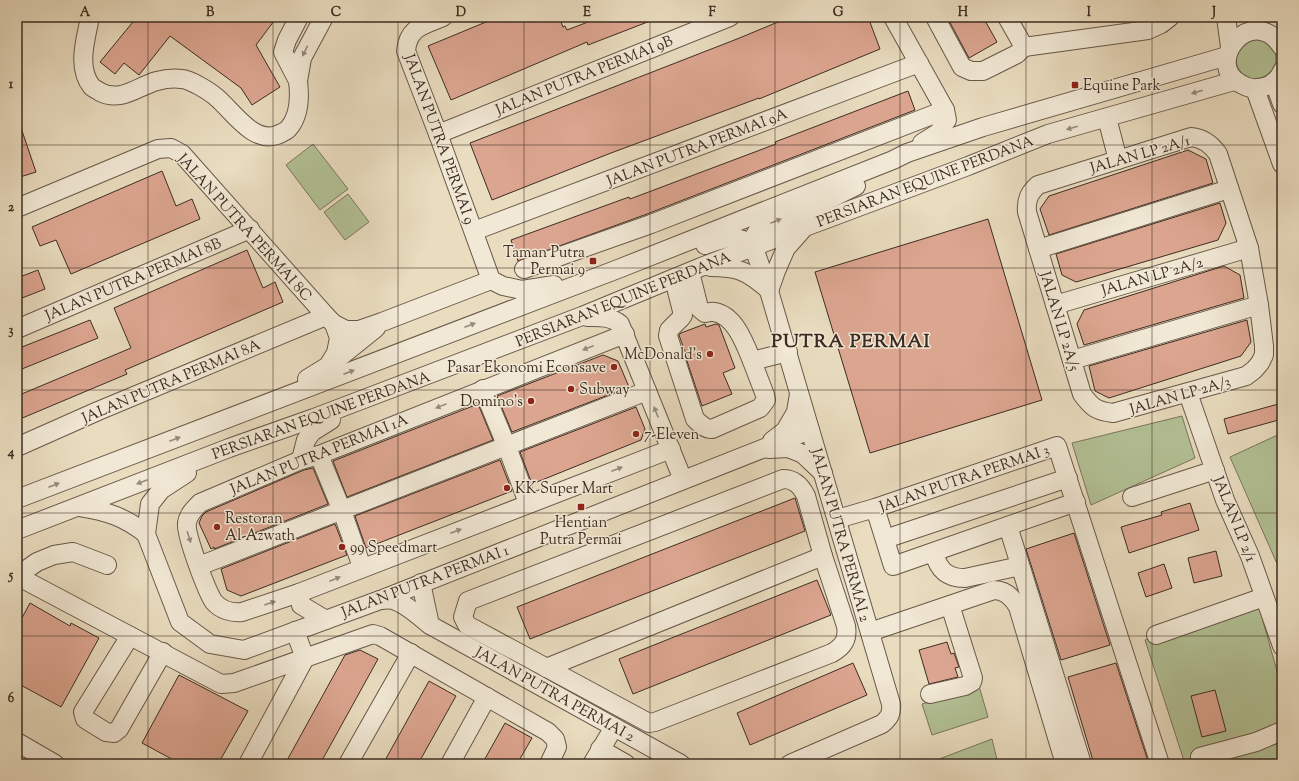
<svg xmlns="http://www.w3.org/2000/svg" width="1299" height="781" font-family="'Sorts Mill Goudy',serif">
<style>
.green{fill:#b2c195;stroke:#78765c}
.building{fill:#dca590;stroke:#3d2c22}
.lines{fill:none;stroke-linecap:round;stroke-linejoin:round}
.minor-casing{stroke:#685849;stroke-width:20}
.minor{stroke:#f1e8d5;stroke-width:18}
.oneway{fill:#978a7c}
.grid{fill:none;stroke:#3d2c22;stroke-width:1;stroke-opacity:0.55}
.poi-dot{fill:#8f2418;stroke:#f1e8d5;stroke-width:1.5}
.labels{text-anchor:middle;stroke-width:3;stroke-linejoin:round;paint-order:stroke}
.street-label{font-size:15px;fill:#3d2c22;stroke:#f1e8d5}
.poi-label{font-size:15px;fill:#3d2c22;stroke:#f1e8d5;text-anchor:start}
.district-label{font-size:19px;font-weight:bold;letter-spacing:1px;fill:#3d2c22;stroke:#f1e8d5}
.neatline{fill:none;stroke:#3d2c22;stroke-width:1.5}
.grid-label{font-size:13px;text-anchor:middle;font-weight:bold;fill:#3d2c22}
</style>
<rect width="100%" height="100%" fill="#e9dcbf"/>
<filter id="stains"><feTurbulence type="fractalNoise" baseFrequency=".005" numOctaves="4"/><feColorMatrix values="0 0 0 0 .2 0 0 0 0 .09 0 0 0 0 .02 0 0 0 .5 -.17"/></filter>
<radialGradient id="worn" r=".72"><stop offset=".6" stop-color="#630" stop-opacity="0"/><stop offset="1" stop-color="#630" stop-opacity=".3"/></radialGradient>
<g class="green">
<circle cx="1256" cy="59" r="20"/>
<polygon points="313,144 348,189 320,210 286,165"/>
<polygon points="348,194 369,222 345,240 324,212"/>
<polygon points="1182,416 1195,458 1091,505 1072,443"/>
<polygon points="1282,433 1282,575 1230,457"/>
<polygon points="1259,607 1282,689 1282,764 1185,764 1145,640"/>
<polygon points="979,686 988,717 932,735 922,704"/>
<polygon points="992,739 998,764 926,764"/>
</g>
<g class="building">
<polygon points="137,17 277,17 256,45 280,87 252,105 241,88 170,36 139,75 124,63 115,74 100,62"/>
<polygon points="498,17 559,17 563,27 565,26 567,30 601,17 658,18 588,45 587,42 451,100 428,46"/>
<polygon points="790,17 868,17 880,49 759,99 759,98 611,153 492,200 470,143 737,39"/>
<polygon points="947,17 983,17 997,42 969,58"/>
<polygon points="908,91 915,110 647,214 518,261 511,240 629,197 630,199 776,144 775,142"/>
<polygon points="17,122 19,122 36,172 17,178"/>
<polygon points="1188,150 1206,159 1213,183 1049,235 1040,209 1049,196"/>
<polygon points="162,171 176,206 192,199 200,219 71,274 56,240 40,246 32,227"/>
<polygon points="1220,203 1226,223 1218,240 1076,282 1062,275 1056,254"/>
<polygon points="988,219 1042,400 870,453 815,272"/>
<polygon points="247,250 263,288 275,282 283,302 125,370 127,374 20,419 17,411 17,396 131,348 114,308"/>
<polygon points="1224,266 1240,275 1244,298 1084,345 1077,324 1084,310"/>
<polygon points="38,270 45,289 17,300 17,278"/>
<polygon points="90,320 98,338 17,371 17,349"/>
<polygon points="1247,320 1251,342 1241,356 1109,398 1095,391 1089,366"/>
<polygon points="705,324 706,327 716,324 719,325 735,368 723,373 732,394 702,406 686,358 687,357 679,335 681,333"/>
<polygon points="603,355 618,361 629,387 512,432 497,396"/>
<polygon points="1282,403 1282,419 1228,434 1224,419"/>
<polygon points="478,404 493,440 347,497 333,461"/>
<polygon points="636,407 645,429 641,440 532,484 520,452"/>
<polygon points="500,460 512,491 366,548 355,516"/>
<polygon points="313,468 328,504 214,549 214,547 211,549 199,523 202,516 206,512 304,470"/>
<polygon points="795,498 805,531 530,639 517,607"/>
<polygon points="1190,503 1199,530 1129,553 1121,527 1162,515 1161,512"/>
<polygon points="335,524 347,555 241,596 227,590 221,569"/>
<polygon points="1074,533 1110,645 1061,660 1026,549"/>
<polygon points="1216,551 1222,576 1194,583 1188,558"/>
<polygon points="1164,564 1172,588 1146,597 1138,573"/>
<polygon points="817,580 831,615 633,694 619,659"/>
<polygon points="30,603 70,626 71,623 99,638 61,707 17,683 17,627"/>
<polygon points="947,642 951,654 954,653 959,667 955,668 958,677 929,684 919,650"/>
<polygon points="360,650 378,659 320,764 285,764 345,655"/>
<polygon points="853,663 867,695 750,745 737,713"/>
<polygon points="1116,663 1149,764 1094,764 1068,677"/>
<polygon points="179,675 248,711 218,764 181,764 142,743"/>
<polygon points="429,681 456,696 418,764 383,764"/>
<polygon points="1215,690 1226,731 1202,737 1191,696"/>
<polygon points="505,723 532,738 517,764 482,764"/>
</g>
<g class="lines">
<defs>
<g id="minor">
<path d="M90 17C86 39 76 67 92 87 94 89 98 90 100 92 121 103 138 86 157 81 164 79 175 78 182 79 191 80 209 91 216 97 232 110 253 144 277 135 281 133 285 132 288 129 300 116 300 97 298 81"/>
<polyline points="299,17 287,40 283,52 298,81 302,58 324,17"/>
<path d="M443 17C424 25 408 27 406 51L438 134 491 280"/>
<polyline points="893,17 945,110 947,120 938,133 922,143"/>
<polyline points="935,17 962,67 971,71 983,71 1017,54 1024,47"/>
<polyline points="1007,17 1024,47"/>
<polyline points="1226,17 1230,47"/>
<polyline points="1024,47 1148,30 1161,24 1170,17"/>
<path d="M1282 47C1252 1 1202 64 1241 84 1246 87 1252 89 1258 88 1269 87 1278 81 1282 71"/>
<polyline points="1274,82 1282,104"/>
<polyline points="1255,89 1282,164"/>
<polyline points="1107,118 1118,160"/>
<polyline points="438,134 730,17"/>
<path d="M1191 137C1203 138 1211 144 1218 154L1249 248 1259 305 1264 346V355L1260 363 1254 370 1246 376 1113 413C1097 411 1092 408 1082 394L1027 212C1026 200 1029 193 1038 185Z"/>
<polyline points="17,208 158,149 171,148 182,154 326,316 334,324 346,330 359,330 382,322 491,280"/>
<polyline points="474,231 919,63"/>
<path d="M705 245C716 241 731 235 743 240 747 242 750 245 754 248"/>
<polyline points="1038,249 1229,189"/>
<path d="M710 267C739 267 747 271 769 290"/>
<polyline points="524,269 651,224 945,110"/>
<path d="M690 272 699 308 705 313C708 313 711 311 714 312 735 315 745 344 752 361"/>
<path d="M674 279 683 315 681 318 669 330 668 336 695 419C700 424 705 429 712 429L760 408 766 400 765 395 752 361 788 352"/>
<polyline points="491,280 503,286 522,290 554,285"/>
<polyline points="769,291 776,271 786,248 802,230"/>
<polyline points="1055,305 1249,248"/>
<path d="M587 317C598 317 611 316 620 324L683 480"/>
<polyline points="17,329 250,229"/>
<path d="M625 334 319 455 301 460 200 503C194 509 188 515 187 523 185 534 207 592 214 602 221 610 232 613 242 612L299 593 671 449"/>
<polyline points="1072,360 1259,305"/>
<polyline points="330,365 376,328"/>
<polyline points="307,379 328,366 336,353 339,338 334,324"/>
<polyline points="483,389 507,447 528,503"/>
<polyline points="1188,393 1225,500 1250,556 1282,646"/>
<polyline points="772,441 785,431 796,412 799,394"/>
<polyline points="17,447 98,411 326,316"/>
<polyline points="769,449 788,448 803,454 823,473"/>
<polyline points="319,455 342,511 362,567"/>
<polyline points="301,460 306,440 312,432 331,420"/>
<polyline points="187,473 161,490 150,504 146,534 180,622 210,644 244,650 380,600 810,430"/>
<path d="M783 479C795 479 801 486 806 496L823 556 846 626C848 639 844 646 832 653L655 722 649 723 467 625 463 617 468 601Z"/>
<polyline points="1132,497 1215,470"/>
<polyline points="17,499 618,269 893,160 907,153 983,127 1227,56"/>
<path d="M80 507C106 511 125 517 146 534"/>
<polyline points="875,508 893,566 1076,502"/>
<polyline points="837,519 875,508 1057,446 1160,764"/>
<polyline points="1008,526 1082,764"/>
<polyline points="17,530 229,448 314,418 582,316 701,267 805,227 968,166 1048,134 1234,81"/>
<polyline points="885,539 1068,478"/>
<path d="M934 552C938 570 947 578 965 578L1020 566"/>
<polyline points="107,565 73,552 54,555 37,562 17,576 221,684 234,683 373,634 380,636 548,732 555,739 557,747 549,764"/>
<polyline points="199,566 647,391"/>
<polyline points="421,583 430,625"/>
<polyline points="299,593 301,605 326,620"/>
<path d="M380 600C384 600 389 599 393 600 405 603 420 617 430 625L681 764"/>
<path d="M870 632 994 590C1005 590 1013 598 1018 607L1065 764"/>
<polyline points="1156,635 1264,597"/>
<polyline points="130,636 83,712 85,719 106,732 114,733 119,729 163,652"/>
<polyline points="546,668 823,556"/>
<polyline points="930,694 965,686 972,682 973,678 950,605"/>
<polyline points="17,742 55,764"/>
<polyline points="600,749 626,764"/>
<polyline points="1200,757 1256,742 1282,731"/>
<polyline points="248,764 305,658 295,631"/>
<polyline points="348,764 411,653"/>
<polyline points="450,764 487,697"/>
<polyline points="592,764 614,727"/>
<path d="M790 764 882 724C889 718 892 714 891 704L769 291 754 248V237L757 232 764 226 834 197 856 186"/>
</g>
</defs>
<use href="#minor" class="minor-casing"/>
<use href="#minor" class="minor"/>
</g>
<defs><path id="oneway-solid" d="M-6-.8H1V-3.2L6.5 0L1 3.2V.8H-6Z"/></defs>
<g class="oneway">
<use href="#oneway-solid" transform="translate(305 51) rotate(116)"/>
<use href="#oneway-solid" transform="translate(1197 92) rotate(164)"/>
<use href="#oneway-solid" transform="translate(1072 128) rotate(164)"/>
<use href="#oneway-solid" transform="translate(776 221) rotate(-22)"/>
<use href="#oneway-solid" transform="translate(470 325) rotate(-21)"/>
<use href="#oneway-solid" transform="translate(588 348) rotate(159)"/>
<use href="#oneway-solid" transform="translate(349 372) rotate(-21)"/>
<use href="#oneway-solid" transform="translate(441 406) rotate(158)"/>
<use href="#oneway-solid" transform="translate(656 412) rotate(-112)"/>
<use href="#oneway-solid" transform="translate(175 439) rotate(-21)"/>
<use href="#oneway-solid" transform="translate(617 469) rotate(-21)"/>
<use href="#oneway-solid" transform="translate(142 482) rotate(159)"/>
<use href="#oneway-solid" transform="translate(54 485) rotate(-21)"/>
<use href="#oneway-solid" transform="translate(456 531) rotate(-21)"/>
<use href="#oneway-solid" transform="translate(189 537) rotate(72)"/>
<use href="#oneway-solid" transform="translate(335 579) rotate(-22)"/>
<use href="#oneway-solid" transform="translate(270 603) rotate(-19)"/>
</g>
<path class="grid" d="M148 17V764M273 17V764M398 17V764M524 17V764M650 17V764M775 17V764M900 17V764M1026 17V764M1152 17V764M17 145H1282M17 268H1282M17 390H1282M17 513H1282M17 636H1282"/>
<g class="poi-dot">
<rect x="1071" y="81" width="8" height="8" rx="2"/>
<rect x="589" y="257" width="8" height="8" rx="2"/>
<circle cx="710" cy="354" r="4"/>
<circle cx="614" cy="367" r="4"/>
<circle cx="571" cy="389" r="4"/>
<circle cx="531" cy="401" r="4"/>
<circle cx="636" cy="434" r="4"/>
<circle cx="507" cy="488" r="4"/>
<rect x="577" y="503" width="8" height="8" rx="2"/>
<circle cx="217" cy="527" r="4"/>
<circle cx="342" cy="547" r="4"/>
</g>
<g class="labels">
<g class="street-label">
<text transform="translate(584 75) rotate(-22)" y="5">JALAN PUTRA PERMAI 9B</text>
<text transform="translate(440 139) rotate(70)" y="5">JALAN PUTRA PERMAI 9</text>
<text transform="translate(697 147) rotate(-21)" y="5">JALAN PUTRA PERMAI 9A</text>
<text transform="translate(1140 154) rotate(-16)" y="5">JALAN LP 2A/1</text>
<text transform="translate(925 181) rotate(-21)" y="5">PERSIARAN EQUINE PERDANA</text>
<text transform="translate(245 227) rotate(48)" y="5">JALAN PUTRA PERMAI 8C</text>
<text transform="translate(1152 276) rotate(-16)" y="5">JALAN LP 2A/2</text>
<text transform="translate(133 279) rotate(-23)" y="5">JALAN PUTRA PERMAI 8B</text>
<text transform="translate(623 299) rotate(-22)" y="5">PERSIARAN EQUINE PERDANA</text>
<text transform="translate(1060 321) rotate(73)" y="5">JALAN LP 2A/5</text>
<text transform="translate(171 381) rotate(-23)" y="5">JALAN PUTRA PERMAI 8A</text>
<text transform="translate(1180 395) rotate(-16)" y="5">JALAN LP 2A/3</text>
<text transform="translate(321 415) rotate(-20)" y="5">PERSIARAN EQUINE PERDANA</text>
<text transform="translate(319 454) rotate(-22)" y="5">JALAN PUTRA PERMAI 1A</text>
<text transform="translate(964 478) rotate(-19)" y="5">JALAN PUTRA PERMAI 3</text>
<text transform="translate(1235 519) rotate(68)" y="5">JALAN LP 2/1</text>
<text transform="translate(841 535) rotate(74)" y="5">JALAN PUTRA PERMAI 2</text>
<text transform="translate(425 581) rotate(-21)" y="5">JALAN PUTRA PERMAI 1</text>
<text transform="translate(555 694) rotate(29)" y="5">JALAN PUTRA PERMAI 2</text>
</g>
<g class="poi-label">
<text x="1083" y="90">Equine Park</text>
<text x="585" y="257" text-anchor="end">Taman Putra<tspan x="585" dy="17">Permai 9</tspan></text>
<text x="702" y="359" text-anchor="end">McDonald's</text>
<text x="606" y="372" text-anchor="end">Pasar Ekonomi Econsave</text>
<text x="579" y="394">Subway</text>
<text x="523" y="406" text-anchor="end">Domino's</text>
<text x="644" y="439">7-Eleven</text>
<text x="515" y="493">KK Super Mart</text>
<text x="225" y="523">Restoran<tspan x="225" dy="17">Al-Azwath</tspan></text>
<text x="581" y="527" text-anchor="middle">Hentian<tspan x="581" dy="17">Putra Permai</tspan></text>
<text x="350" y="552">99 Speedmart</text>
</g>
<g class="district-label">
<text x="851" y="347">PUTRA PERMAI</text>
</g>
</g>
<rect width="1299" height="781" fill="none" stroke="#e9dcbf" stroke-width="44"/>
<rect x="22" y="22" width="1255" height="737" class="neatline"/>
<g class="grid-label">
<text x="85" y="16">A</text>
<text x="210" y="16">B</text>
<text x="336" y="16">C</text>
<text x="461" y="16">D</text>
<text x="587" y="16">E</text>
<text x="712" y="16">F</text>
<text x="838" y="16">G</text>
<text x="963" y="16">H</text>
<text x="1089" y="16">I</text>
<text x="1214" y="16">J</text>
<text x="11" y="88">1</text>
<text x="11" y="211">2</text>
<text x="11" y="334">3</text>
<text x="11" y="456">4</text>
<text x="11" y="579">5</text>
<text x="11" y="702">6</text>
</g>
<rect width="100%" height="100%" filter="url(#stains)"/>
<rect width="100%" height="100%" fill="url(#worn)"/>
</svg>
